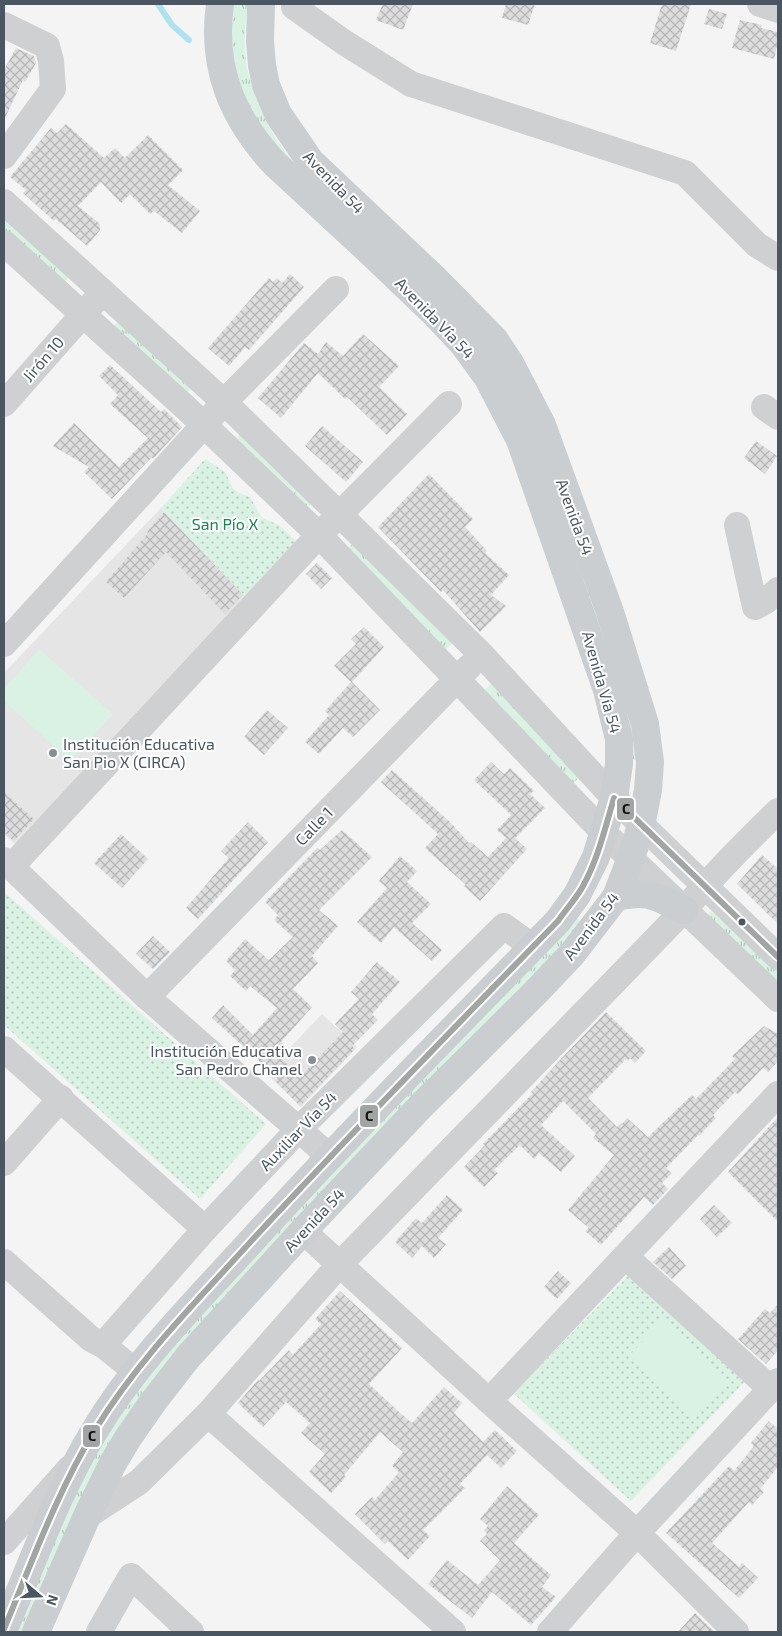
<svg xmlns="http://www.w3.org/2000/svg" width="782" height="1636" font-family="'Exo 2',sans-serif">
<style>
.education{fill:#e6e5e6}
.grass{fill:url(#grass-tufts)}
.park{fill:url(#park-dots)}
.pitch{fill:#d9f2e3}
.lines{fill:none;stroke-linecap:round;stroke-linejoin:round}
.stream{stroke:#aee2f0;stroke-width:6}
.building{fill:url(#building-cross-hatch)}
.minor{stroke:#ced0d2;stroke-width:26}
.major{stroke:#caced1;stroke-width:28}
.bus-1-casing{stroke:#fff;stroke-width:10}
.bus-1{stroke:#a1a5a4;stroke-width:6}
.poi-dot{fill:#868d94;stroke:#fff;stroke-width:2}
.bus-dot{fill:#4a5661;stroke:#fff;stroke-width:2}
.labels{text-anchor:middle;stroke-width:4;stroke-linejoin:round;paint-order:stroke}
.street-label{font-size:16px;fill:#4a5661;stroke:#fff}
.park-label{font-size:16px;fill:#17864f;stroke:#fff}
.poi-label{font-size:16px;fill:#4a5661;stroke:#fff;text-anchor:start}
.line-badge{stroke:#fff;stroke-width:2}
.pale-badge-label{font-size:14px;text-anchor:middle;font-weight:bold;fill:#111}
</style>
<defs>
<pattern id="grass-tufts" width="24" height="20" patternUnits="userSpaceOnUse" patternTransform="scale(1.25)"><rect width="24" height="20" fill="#d9f2e3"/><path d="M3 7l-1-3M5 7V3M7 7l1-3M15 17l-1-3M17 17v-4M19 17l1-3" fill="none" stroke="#b2c7bb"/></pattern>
<pattern id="park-dots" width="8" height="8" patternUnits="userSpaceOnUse" patternTransform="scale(1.25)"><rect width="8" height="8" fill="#d9f2e3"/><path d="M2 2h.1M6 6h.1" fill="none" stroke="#b2c7bb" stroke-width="1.8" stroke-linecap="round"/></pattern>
<pattern id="building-cross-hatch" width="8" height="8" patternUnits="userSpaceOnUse" patternTransform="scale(1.25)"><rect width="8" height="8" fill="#ddddde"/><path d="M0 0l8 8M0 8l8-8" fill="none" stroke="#b5b6b7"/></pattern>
</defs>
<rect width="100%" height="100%" fill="#f4f4f4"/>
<g class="education">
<polygon points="161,508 247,598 17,846 4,834 4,673"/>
<polygon points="322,1014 357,1047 301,1107 266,1073"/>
</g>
<g class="grass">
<path d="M231 4H247C246 22 243 42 246 61 247 73 252 85 256 97 260 106 263 117 268 125 289 165 327 195 361 225 395 256 431 286 464 320 494 351 514 391 533 429L624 687 633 715 638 759 633 760 628 717 620 689 529 430C510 392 490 357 462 324L291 164C244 113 229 73 231 4Z"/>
<polygon points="4,214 71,274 63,283 4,230"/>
<polygon points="120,319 194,386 186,394 113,327"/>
<polygon points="242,432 313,502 306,508 235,439"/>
<polygon points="355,542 455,641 445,650 348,548"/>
<polygon points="493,681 580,776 572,785 484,691"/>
<polygon points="711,911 778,971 778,984 706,917"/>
<polygon points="577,918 583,923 180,1354 26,1632 14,1632 87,1466 139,1386 267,1237"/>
</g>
<g class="park">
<polygon points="205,459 225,472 232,487 237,492 250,497 262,518 279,525 297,542 247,598 161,508"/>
<polygon points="4,892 266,1124 200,1199 4,1025"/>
<polygon points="632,1272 747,1379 631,1501 513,1393"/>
</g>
<g class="pitch">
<polygon points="39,649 113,714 70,761 4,701 4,689"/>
<polygon points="663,1319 728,1380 693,1417 628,1357"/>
</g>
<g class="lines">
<polyline class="stream" points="158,4 172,25 189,40"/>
</g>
<g class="building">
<polygon points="383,4 413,4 403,30 376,20"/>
<polygon points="506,4 535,4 528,25 502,18"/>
<polygon points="662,4 691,4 676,51 650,43"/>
<polygon points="709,9 727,14 722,29 704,24"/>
<polygon points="740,20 762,25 761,28 778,32 778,42 774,59 732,48"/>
<polygon points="16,48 34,56 36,63 25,82 23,80 4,120 4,70"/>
<polygon points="66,124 104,158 115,148 125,158 148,135 183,170 168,185 200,211 182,233 154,211 150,214 130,194 121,203 101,182 78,206 100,224 100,230 87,246 56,219 54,221 23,193 26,190 10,177 51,128 57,133"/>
<polygon points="290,274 304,287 249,350 245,347 229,366 208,348 269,278 273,282 277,278 282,283"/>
<polygon points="363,334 399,366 379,387 407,414 387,435 347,397 345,399 318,373 281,418 258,398 304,343 318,354 326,342 343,356"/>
<polygon points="110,365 161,412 164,409 182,427 153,459 152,457 112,499 84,472 89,467 53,446 74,423 119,467 148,438 110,404 118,395 99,376"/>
<polygon points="322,426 363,462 346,482 305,446"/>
<polygon points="756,441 777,456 765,474 744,458"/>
<polygon points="429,474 473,519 465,527 487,551 485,553 509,575 491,595 506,606 480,632 443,590 441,592 378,527"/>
<polygon points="164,512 243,595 225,614 166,552 124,598 106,582 148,533 147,532"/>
<polygon points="317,563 332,578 321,589 306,574"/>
<polygon points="364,627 384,647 352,682 380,710 353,737 343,728 319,754 305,742 329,715 325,711 351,682 334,666 356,644 351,639"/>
<polygon points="267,710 288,728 264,755 244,737"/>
<polygon points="491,762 504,774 510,768 534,791 530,794 545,808 515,838 527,849 480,901 464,886 466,885 425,848 438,834 381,782 392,770 451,823 469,843 471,842 488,857 506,838 497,830 511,815 474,780"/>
<polygon points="4,792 34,819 14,841 4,832"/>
<polygon points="248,822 268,842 198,919 186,908 229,858 221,851"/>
<polygon points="342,830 372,857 319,910 338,926 312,956 318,963 293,989 312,1007 281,1042 283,1044 275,1053 301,1076 343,1032 335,1024 359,999 351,992 377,962 400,982 372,1014 378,1020 352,1046 355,1049 300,1106 275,1081 278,1078 212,1018 223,1005 253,1035 277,1008 250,986 246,991 230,976 235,970 226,961 245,939 269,960 293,937 274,920 278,915 265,902 317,848 320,850"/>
<polygon points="121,834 148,859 122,888 94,863"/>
<polygon points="762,855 778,869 778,924 737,884"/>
<polygon points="400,856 417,871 407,882 431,904 412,923 442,950 432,961 394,927 381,943 357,922 387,888 379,881"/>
<polygon points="153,936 170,952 153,969 136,954"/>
<polygon points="606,1012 646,1051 635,1063 630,1058 628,1061 626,1059 588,1098 617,1127 621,1123 622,1124 627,1118 648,1137 692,1095 696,1099 735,1059 732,1056 764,1026 778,1034 778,1061 768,1072 763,1068 738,1094 735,1092 713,1115 716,1118 699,1136 698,1135 666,1168 672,1173 662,1183 668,1189 653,1205 644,1197 601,1245 585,1231 589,1228 568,1210 614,1155 593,1138 596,1134 563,1101 541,1125 575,1156 561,1172 539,1153 534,1159 520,1145 494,1170 498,1173 484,1187 464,1167 485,1145 483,1144 533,1093 531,1092 560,1060"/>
<polygon points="778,1117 778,1222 728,1172"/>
<polygon points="447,1195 463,1210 438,1238 446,1244 434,1258 422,1246 412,1258 395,1242 416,1218 422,1223"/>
<polygon points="714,1205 732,1223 717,1237 700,1219"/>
<polygon points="669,1247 686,1266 672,1279 653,1262"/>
<polygon points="558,1271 571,1283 557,1299 544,1287"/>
<polygon points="340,1291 402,1348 369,1384 399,1412 412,1423 444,1387 462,1403 454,1413 483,1442 495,1430 517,1451 501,1468 487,1455 460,1484 465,1488 423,1530 430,1536 408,1560 388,1541 385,1544 355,1514 372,1497 375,1500 399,1472 392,1466 403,1452 380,1432 344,1475 346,1477 331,1493 309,1472 325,1454 301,1433 310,1423 286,1402 263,1427 238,1403 258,1380 259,1381 289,1350 293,1355 321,1324 315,1319"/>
<polygon points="778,1304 778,1350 766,1364 738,1339 765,1309 770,1313"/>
<polygon points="769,1421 778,1429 778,1467 760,1489 764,1492 752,1505 749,1502 712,1543 739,1567 742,1563 758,1578 739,1598 666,1533 729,1466 734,1471 754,1446 751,1443"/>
<polygon points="507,1486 539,1515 514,1543 551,1575 542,1587 556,1597 531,1625 492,1592 472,1618 428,1584 447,1560 478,1585 500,1560 480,1541 487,1534 484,1530 488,1526 480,1519"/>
<polygon points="695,1613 702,1620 715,1632 678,1632"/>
</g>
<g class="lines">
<g class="minor">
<polyline points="294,4 294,7 345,43 411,84 685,173 757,245 778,258"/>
<polyline points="760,4 778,10"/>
<polyline points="4,25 47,46 51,61 53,89 4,156"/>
<polyline points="4,202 224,402 340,515 482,655 614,798 778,957"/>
<polyline points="4,243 186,408 319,535 604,833 778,999"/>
<polyline points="4,404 94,302"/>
<polyline points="764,407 778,417"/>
<polyline points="737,525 755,607 766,601 778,590"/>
<polyline points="4,644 204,425 224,402 336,289"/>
<polyline points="4,860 147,997 329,1156"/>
<polyline points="11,867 319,535 449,404"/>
<polyline points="147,997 469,667"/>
<polyline points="4,1049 205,1229"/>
<polyline points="4,1163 61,1098"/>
<polyline points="303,1231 489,1401 637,1533 736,1632"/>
<polyline points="626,1257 771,1389"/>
<polyline points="4,1262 91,1339 103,1345 135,1371"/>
<polyline points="103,1345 205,1229 298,1130 504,926 533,947"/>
<polyline points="489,1401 778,1094"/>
<polyline points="208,1414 453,1632"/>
<path d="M87 1516 139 1482 208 1414 339 1265 684 910C713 875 745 843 778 811"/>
<polyline points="4,1542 70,1468"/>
<polyline points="99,1632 131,1576 191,1632"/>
<polyline points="550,1632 637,1533 778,1381"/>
</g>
<g class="major">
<path d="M616 897C650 890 654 896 684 910"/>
<path d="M4 1629C33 1562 57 1492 95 1430 136 1362 193 1305 246 1247 347 1136 453 1029 558 921L577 895 596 857 614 798 619 764V739L607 690 520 440 488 378 464 345 436 315 368 250 275 164C232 118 211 67 220 4"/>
<polyline points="36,1632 87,1516 113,1463 128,1438 153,1402 188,1357 303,1231 420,1107 536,992 572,954 616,897 631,858 641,826 648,790 650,762 645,724 610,612 542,425 510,363 494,339 435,279 310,161 278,114 266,85 262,65 260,41 261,4"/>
</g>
<defs>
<path id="bus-1" d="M4 1629C32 1562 57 1492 95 1430 139 1358 199 1299 255 1237 354 1130 456 1026 558 921 566 909 576 899 583 886 598 859 605 828 614 798L778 957"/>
</defs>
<use href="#bus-1" class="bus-1-casing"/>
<use href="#bus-1" class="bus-1"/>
</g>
<g class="poi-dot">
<circle cx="53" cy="753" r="5"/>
<circle cx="312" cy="1060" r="5"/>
</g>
<circle class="bus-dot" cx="742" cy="922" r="4.5"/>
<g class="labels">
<g class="street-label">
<text transform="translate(334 182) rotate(46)" y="6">Avenida 54</text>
<text transform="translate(435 318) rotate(46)" y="6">Avenida Vía 54</text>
<text transform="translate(43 359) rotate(-49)" y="6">Jirón 10</text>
<text transform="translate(575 517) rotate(70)" y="6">Avenida 54</text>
<text transform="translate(602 682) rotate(74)" y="6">Avenida Vía 54</text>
<text transform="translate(314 826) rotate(-46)" y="6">Calle 1</text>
<text transform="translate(591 926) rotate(-53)" y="6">Avenida 54</text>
<text transform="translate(298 1131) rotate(-46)" y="6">Auxiliar Vía 54</text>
<text transform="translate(314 1220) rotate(-47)" y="6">Avenida 54</text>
</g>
<g class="park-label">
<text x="225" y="530">San Pío X</text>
</g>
<g class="poi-label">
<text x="63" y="750">Institución Educativa<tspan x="63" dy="18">San Pio X (CIRCA)</tspan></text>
<text x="302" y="1057" text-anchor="end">Institución Educativa<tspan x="302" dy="18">San Pedro Chanel</tspan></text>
</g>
</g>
<g class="line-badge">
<rect x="616" y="797" width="19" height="24" rx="5" fill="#a1a5a4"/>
<rect x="359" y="1104" width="20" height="24" rx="5" fill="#a1a5a4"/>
<rect x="82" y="1424" width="19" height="24" rx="5" fill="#a1a5a4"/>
</g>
<g class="pale-badge-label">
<text x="626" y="814">C</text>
<text x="369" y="1121">C</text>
<text x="92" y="1441">C</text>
</g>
<rect width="782" height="1636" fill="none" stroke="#4a5661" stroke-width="10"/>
<g transform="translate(40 1596) rotate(109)" stroke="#ffffff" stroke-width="4" paint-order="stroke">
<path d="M0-4L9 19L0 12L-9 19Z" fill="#4a5661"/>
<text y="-8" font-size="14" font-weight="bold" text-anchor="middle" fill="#4a5661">N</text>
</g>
</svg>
